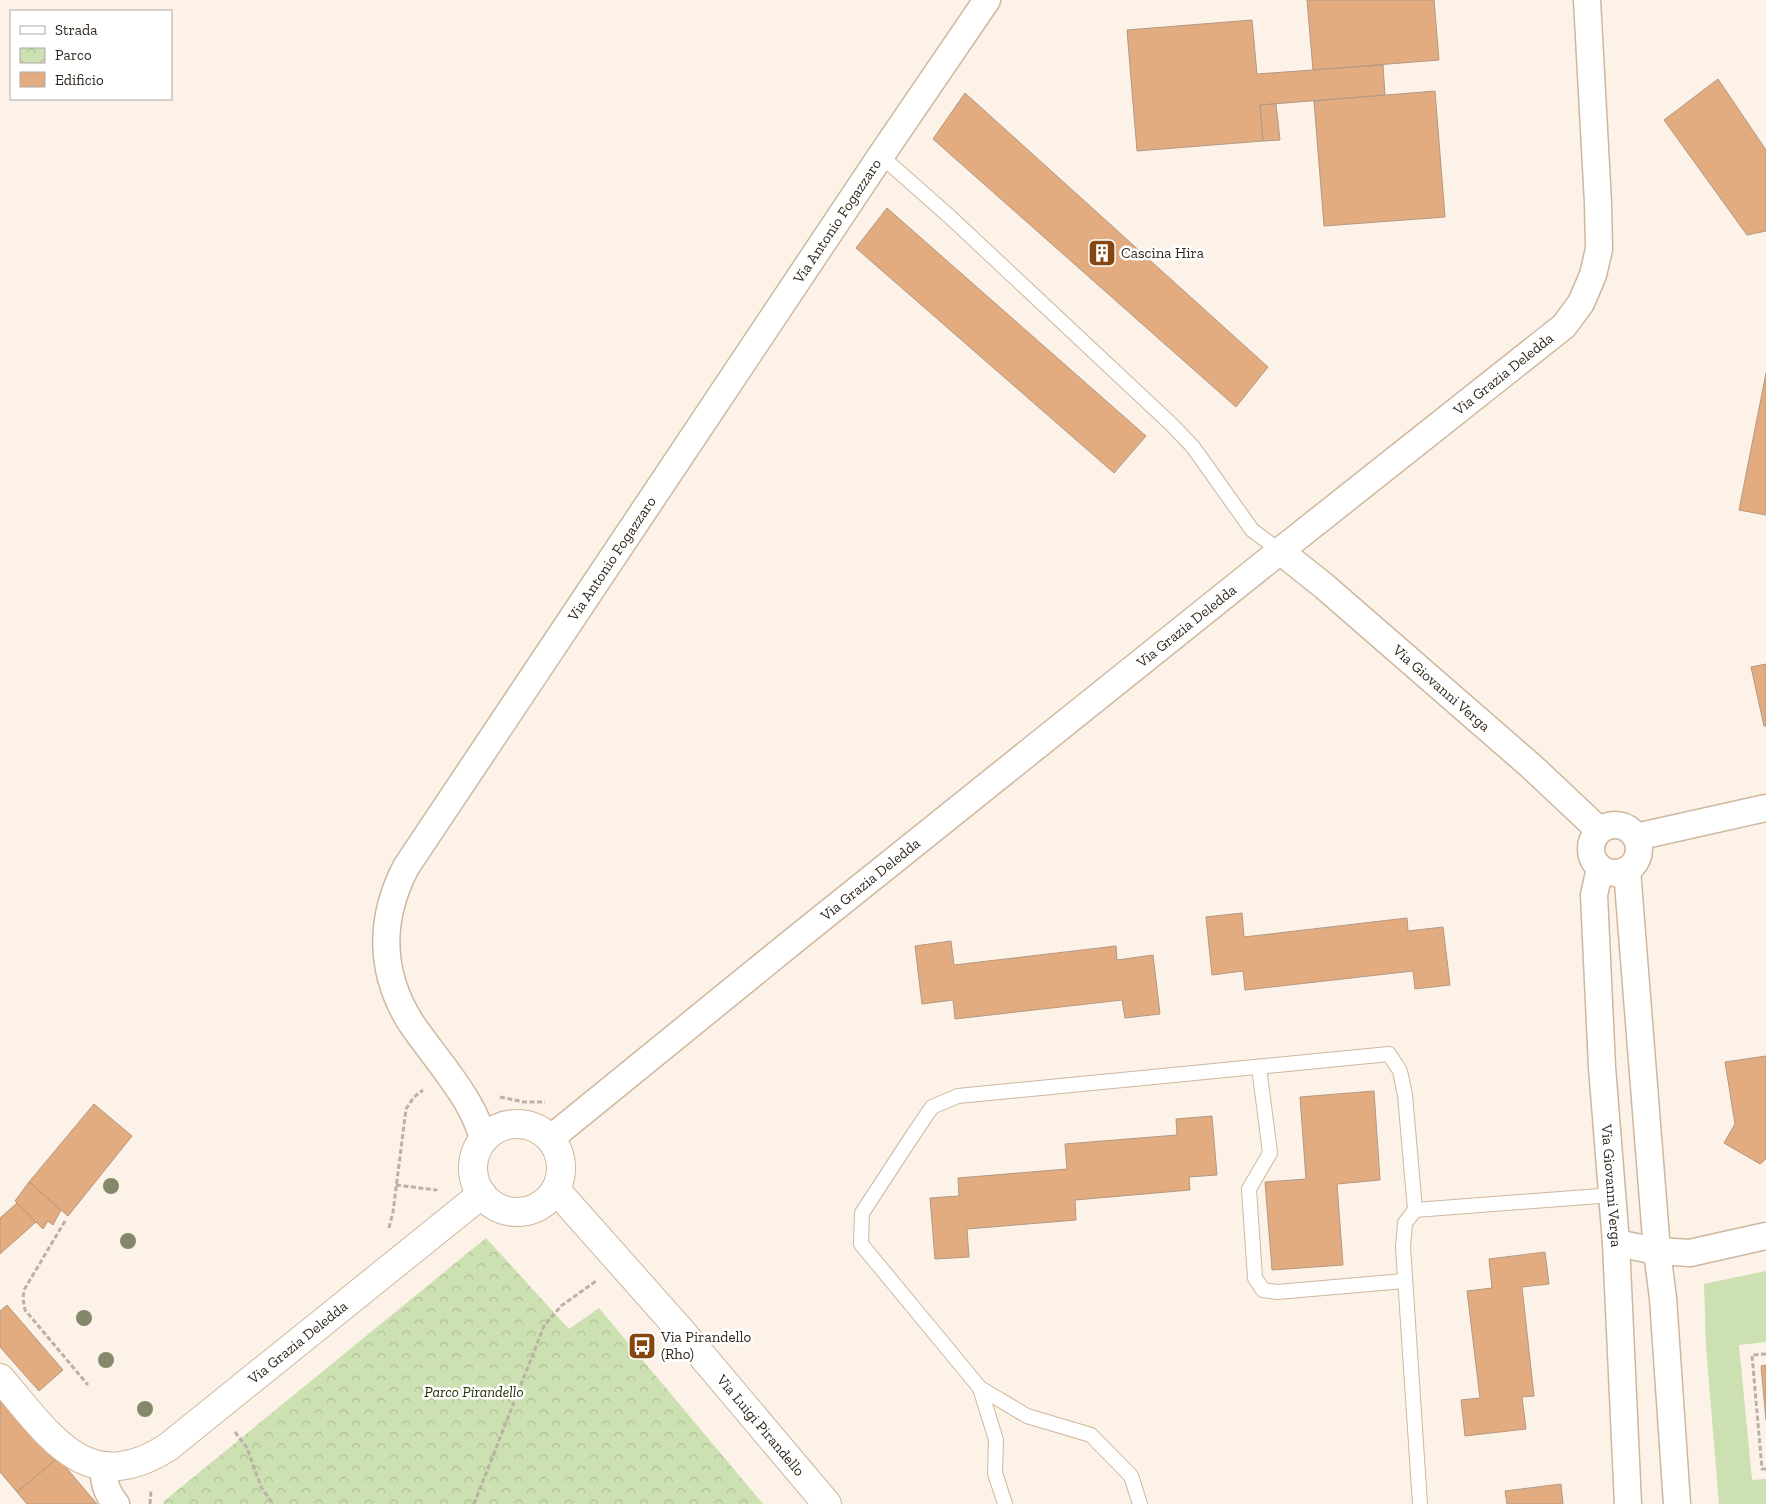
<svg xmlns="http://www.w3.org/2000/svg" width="1766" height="1504" font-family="'Zilla Slab',serif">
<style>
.green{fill:#cce0b1}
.park{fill:url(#park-crowns)}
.building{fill:#e2ac80;stroke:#b39883}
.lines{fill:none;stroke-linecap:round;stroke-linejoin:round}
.lane-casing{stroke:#cfb79e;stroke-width:16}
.street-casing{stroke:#cfb79e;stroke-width:29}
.secondary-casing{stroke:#cfb79e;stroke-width:30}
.path{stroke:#bbb1a6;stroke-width:3;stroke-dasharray:5 2.5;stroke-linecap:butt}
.lane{stroke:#fff;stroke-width:14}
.street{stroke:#fff;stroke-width:26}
.secondary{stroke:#fff;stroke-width:28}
.tree{fill:#848768}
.labels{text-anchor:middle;stroke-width:5;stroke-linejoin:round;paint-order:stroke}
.street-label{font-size:15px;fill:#30271d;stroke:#fff}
.poi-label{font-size:15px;fill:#30271d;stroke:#fff;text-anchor:start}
.park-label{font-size:15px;font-style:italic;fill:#212f01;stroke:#fff}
</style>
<defs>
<pattern id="park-crowns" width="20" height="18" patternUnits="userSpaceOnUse" patternTransform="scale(1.25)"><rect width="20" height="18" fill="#cce0b1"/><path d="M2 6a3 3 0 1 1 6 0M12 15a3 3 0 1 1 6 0" fill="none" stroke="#b0c098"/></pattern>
</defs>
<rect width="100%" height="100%" fill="#fcf2e7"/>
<polygon class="green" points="1766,1271 1766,1342 1739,1345 1752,1480 1766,1479 1766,1504 1719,1504 1706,1347 1704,1284"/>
<polygon class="park" points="486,1238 569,1329 599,1308 763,1504 164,1504 163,1502"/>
<g class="building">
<polygon points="1307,0 1434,0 1439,60 1313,70"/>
<polygon points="1252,20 1257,74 1383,65 1385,95 1260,105 1263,141 1137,151 1127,30"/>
<polygon points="1718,79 1766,150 1766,231 1747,235 1664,120"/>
<polygon points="1435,91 1445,217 1324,226 1314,101"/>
<polygon points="965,93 1268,367 1236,407 933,139"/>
<polygon points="1276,104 1280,140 1263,141 1260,105"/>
<polygon points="887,208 1146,436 1114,473 856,248"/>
<polygon points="1766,373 1766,515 1739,510"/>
<polygon points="1766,664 1766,726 1764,726 1751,667"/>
<polygon points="1242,913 1244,937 1407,918 1408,931 1443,927 1450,985 1415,989 1413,971 1245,990 1243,971 1212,975 1206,917"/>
<polygon points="951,941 954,965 1116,946 1117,960 1153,955 1160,1014 1125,1018 1122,1000 955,1019 953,1000 922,1004 915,946"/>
<polygon points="1766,1056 1766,1159 1760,1164 1724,1143 1735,1124 1725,1062"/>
<polygon points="1374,1091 1380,1180 1337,1184 1343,1265 1272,1270 1265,1182 1306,1179 1300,1097"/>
<polygon points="94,1104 132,1136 68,1216 29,1182"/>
<polygon points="1212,1116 1217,1175 1189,1177 1190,1190 1075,1200 1076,1220 967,1229 969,1257 935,1259 930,1198 959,1196 958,1178 1067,1169 1065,1144 1177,1135 1176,1119"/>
<polygon points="29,1182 61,1210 53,1225 48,1221 43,1229 15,1201"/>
<polygon points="17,1203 36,1222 0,1254 0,1218"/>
<polygon points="1545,1252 1549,1284 1522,1287 1534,1396 1522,1397 1526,1429 1465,1436 1461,1400 1480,1398 1467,1291 1492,1288 1489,1259"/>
<polygon points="7,1305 63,1370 39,1391 0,1347 0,1311"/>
<polygon points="1766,1365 1766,1420 1761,1366"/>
<polygon points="0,1389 58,1458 17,1492 0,1472"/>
<polygon points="58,1458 97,1504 27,1504 17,1492"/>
<polygon points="1561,1484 1563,1504 1507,1504 1505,1491"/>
</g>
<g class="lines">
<defs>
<g id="lane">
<polyline points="881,156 949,216 1171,424 1193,447 1252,530 1280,551"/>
<polyline points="1259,1067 1270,1153 1249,1189 1255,1278 1263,1290 1277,1292 1404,1281"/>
<polyline points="1415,1210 1405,1223 1403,1247 1420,1504"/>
<polyline points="980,1388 996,1440 995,1473 1005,1504"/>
<polyline points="1140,1504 1131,1476 1091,1435 1027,1416 980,1388 861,1244 862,1213 911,1138 932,1107 958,1096 1389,1054 1400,1071 1405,1095 1415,1210 1613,1195"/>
</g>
<g id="street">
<path id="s1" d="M1280 551 1324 586 1531 766 1599 830"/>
<circle cx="1615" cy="849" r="24"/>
<polyline points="1636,837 1766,808"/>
<path id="s2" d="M1600 868 1594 895 1602 1067 1616 1243 1628 1504"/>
<polyline points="1627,870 1657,1251 1663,1298 1677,1504"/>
<path id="s3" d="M551 1138 792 942 1280 551 1564 326 1581 303 1593 275 1599 249 1598 203 1587 0"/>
<path id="s4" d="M483 1139C476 1112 461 1091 445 1069 434 1054 422 1039 411 1023 379 972 379 919 406 867L882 154 987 0"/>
<polyline points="1616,1243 1657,1251 1690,1253 1766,1236"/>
<path d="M104 1467C103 1481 107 1494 116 1504"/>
</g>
<g id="secondary">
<circle cx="517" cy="1168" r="44"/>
<path id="s5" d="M556 1190 682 1332 827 1504"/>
<path id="s6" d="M0 1378C49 1434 86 1500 168 1447L482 1194"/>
</g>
</defs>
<use href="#lane" class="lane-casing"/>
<use href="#street" class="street-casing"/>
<use href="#secondary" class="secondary-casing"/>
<g class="path">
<polyline points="500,1097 524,1102 545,1102"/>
<polyline points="396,1185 436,1190 436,1191"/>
<polyline points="65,1221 24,1290 23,1299 25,1310 88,1385"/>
<polyline points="389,1228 393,1212 406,1109 414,1097 423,1090"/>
<polyline points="1766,1354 1752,1355 1762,1469 1766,1469"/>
<polyline points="235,1432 247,1448 261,1487 273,1504"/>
<polyline points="150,1504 151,1490"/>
<polyline points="474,1504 544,1326 561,1306 596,1281"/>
</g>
<use href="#lane" class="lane"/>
<use href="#street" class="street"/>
<use href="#secondary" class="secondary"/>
</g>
<g class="tree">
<circle cx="111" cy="1186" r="8"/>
<circle cx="128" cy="1241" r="8"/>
<circle cx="84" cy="1318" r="8"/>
<circle cx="106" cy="1360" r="8"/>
<circle cx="145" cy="1409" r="8"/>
</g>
<defs>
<symbol id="building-square" viewBox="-11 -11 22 22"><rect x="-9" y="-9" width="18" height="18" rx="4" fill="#86460f" stroke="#fff"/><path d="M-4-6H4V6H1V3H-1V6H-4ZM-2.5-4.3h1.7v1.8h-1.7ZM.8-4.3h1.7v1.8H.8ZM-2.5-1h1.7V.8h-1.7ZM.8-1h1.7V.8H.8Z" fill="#fff"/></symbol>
<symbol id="bus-square" viewBox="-11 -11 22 22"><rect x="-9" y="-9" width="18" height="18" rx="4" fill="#86460f" stroke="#fff"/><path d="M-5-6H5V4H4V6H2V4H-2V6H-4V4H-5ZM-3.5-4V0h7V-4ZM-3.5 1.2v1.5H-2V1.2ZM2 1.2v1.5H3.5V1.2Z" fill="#fff"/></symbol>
</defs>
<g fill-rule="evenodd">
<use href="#building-square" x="1086" y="237" width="32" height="32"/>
<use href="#bus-square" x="626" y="1330" width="32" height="32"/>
</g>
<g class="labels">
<g class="street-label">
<text dy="5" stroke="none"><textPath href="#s4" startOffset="1078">Via Antonio Fogazzaro</textPath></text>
<text dy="5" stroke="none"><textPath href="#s3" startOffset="1221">Via Grazia Deledda</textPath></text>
<text dy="5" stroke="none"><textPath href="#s4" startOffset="672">Via Antonio Fogazzaro</textPath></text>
<text dy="5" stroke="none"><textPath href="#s3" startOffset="816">Via Grazia Deledda</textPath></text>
<text dy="5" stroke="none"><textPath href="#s1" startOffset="212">Via Giovanni Verga</textPath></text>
<text dy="5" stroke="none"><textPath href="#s3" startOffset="411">Via Grazia Deledda</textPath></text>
<text dy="5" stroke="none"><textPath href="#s2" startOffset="319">Via Giovanni Verga</textPath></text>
<text dy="5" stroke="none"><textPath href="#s6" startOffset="374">Via Grazia Deledda</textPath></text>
<text dy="5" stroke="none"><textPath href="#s5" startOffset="312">Via Luigi Pirandello</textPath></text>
</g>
<g class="poi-label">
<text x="1121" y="258">Cascina Hira</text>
<text x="661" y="1342">Via Pirandello<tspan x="661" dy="17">(Rho)</tspan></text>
</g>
<g class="park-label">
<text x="474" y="1397">Parco Pirandello</text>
</g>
</g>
<rect x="10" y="10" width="162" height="90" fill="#ffffff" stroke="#aca9a5"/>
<rect x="20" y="26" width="25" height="8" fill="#ffffff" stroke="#aca9a5"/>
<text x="55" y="35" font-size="15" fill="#30271d">Strada</text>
<rect x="20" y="48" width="25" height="15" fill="url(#park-crowns)" stroke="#aca9a5"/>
<text x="55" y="60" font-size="15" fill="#30271d">Parco</text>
<rect x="20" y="72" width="25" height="15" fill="#e2ac80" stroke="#aca9a5"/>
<text x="55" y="85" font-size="15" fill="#30271d">Edificio</text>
</svg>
